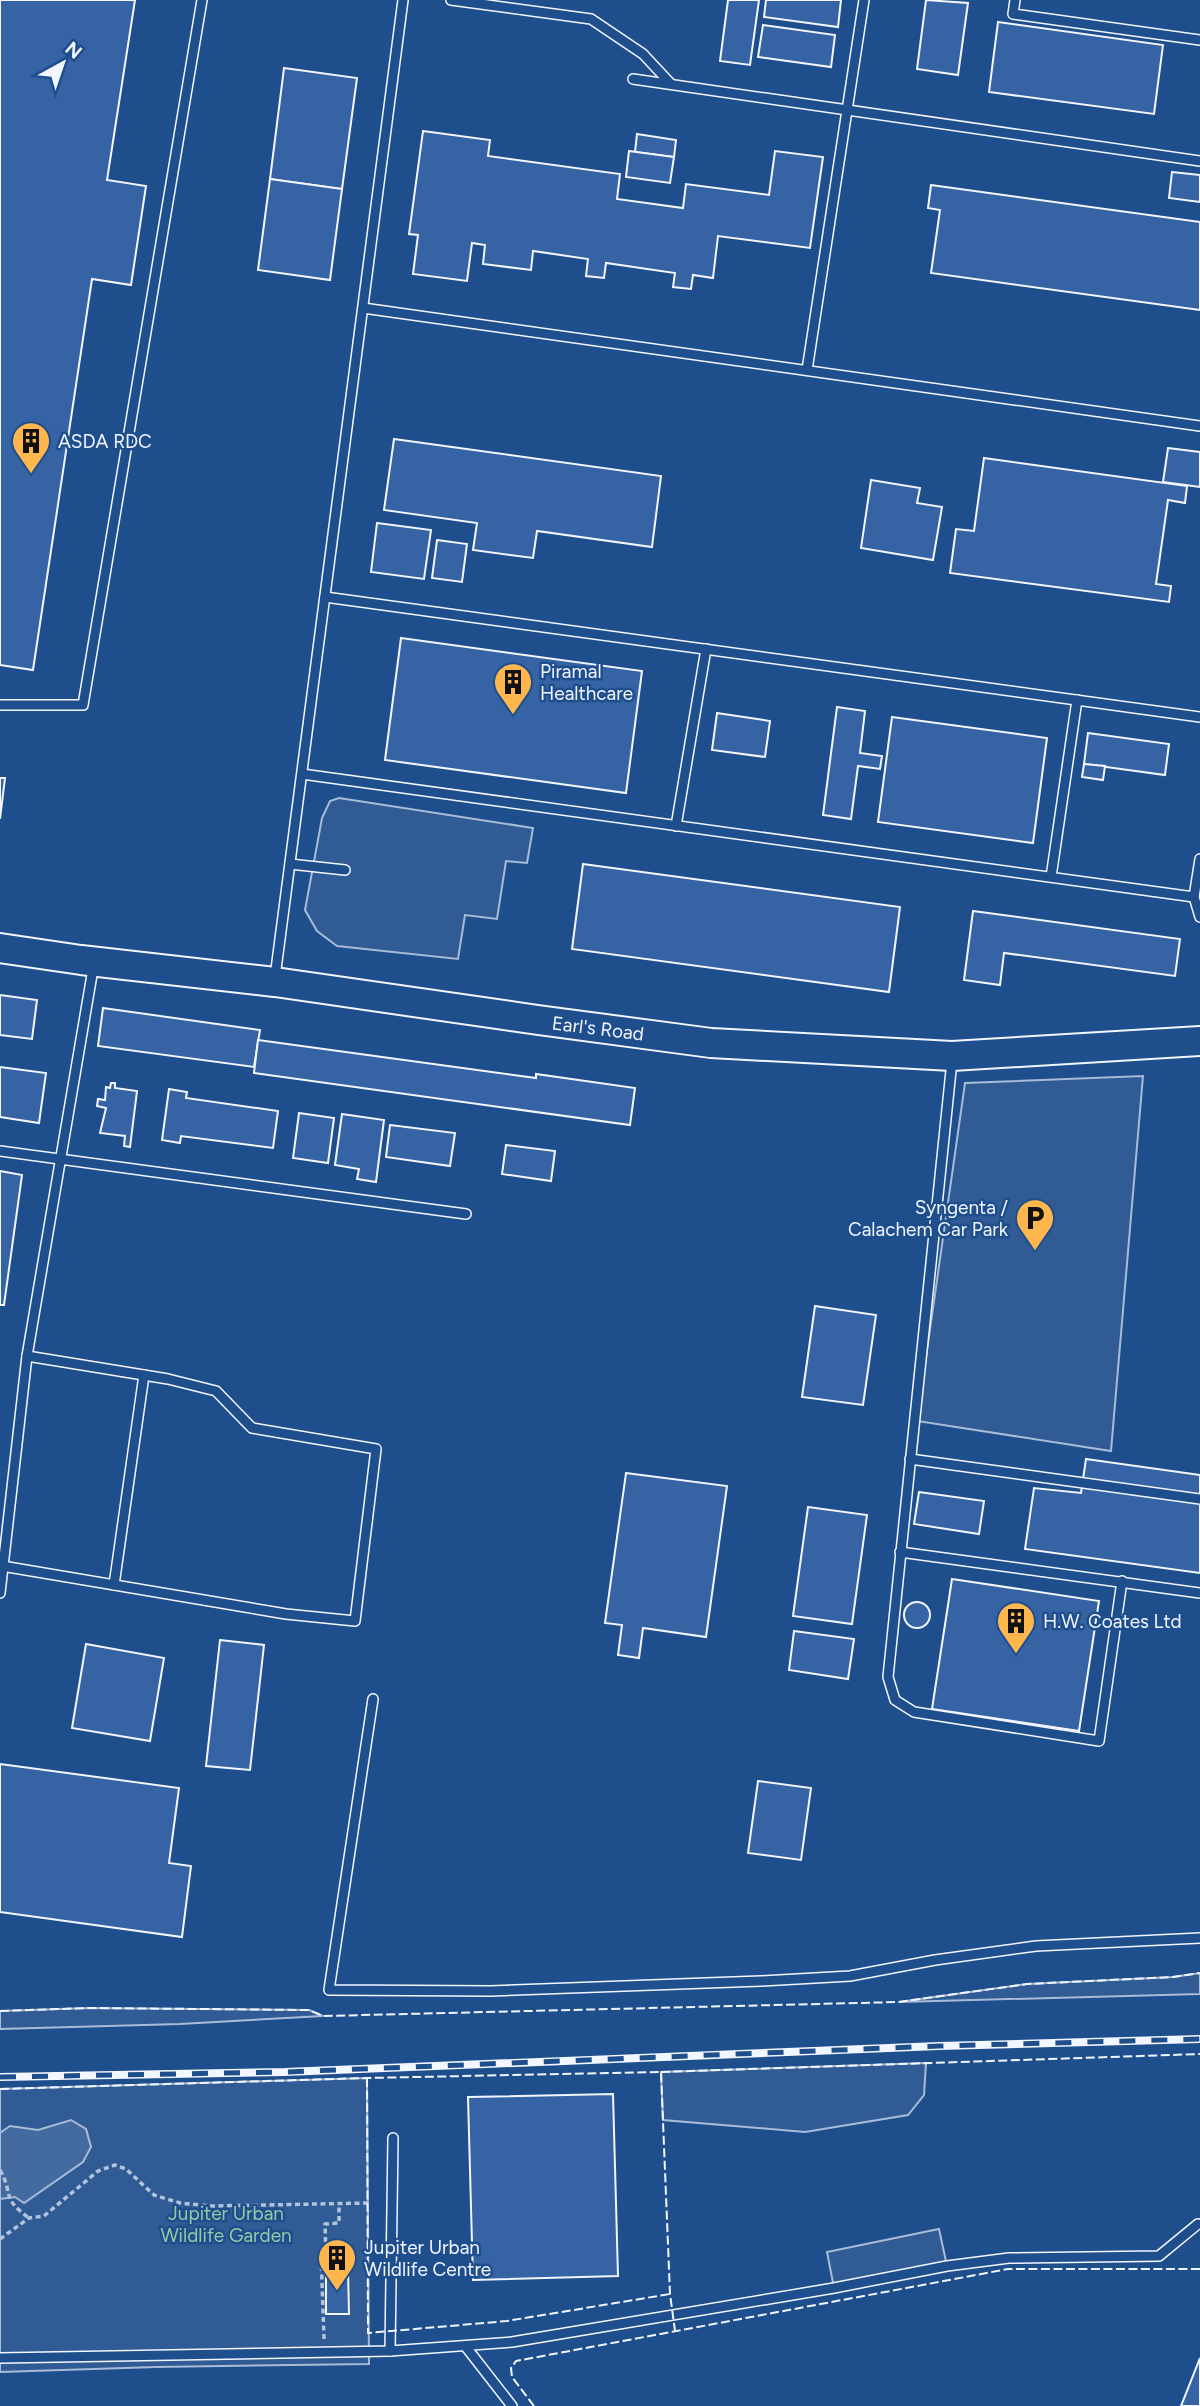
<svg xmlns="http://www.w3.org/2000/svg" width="1200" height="2406" font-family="Figtree,sans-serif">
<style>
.built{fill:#305b95;stroke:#a8bbd7;stroke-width:2}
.water{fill:#446ba0;stroke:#a8bbd7;stroke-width:2}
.building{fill:#3563a3;stroke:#f2f6ff;stroke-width:2}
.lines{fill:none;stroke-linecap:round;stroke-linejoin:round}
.service-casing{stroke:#f2f6ff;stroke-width:12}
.primary-casing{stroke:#f2f6ff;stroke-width:32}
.path{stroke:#b3c4dc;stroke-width:3.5;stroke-dasharray:5 3.5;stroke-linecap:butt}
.service{stroke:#1f4e8c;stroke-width:9}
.primary{stroke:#1f4e8c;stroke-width:28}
.rail-casing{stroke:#f2f6ff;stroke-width:8}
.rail{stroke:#1f4e8c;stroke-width:5;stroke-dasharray:16;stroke-linecap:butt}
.fence{stroke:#f2f6ff;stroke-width:2;stroke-dasharray:9 3.5;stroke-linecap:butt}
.labels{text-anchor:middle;stroke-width:5;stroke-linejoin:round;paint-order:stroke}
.poi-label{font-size:19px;fill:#f2f6ff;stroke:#1f4e8c;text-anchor:start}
.street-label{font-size:19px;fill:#f2f6ff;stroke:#1f4e8c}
.park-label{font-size:19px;fill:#97c8a6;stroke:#1f4e8c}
</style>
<rect width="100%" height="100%" fill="#1f4e8c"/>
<g class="built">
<polygon points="339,798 533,828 527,863 506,861 497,919 465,915 458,959 337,946 317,931 305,910 322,818 330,801"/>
<polygon points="1143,1076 1111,1451 917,1421 965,1083"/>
<polygon points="1200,1973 1200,1994 899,2002 1027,1984 1173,1977"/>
<polygon points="89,2008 309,2010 323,2016 180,2024 0,2029 0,2011"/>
<polygon points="926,2063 924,2095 908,2115 805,2132 663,2120 661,2072"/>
<polygon points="367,2078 369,2364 156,2367 0,2372 0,2089"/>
<polygon points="939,2229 947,2266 834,2288 827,2252"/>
</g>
<polygon class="water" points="71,2120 86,2129 91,2147 83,2162 24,2203 15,2197 0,2199 0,2133 10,2126 38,2130"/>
<g class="building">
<polygon points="0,0 135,0 107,180 146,186 131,285 92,279 33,670 0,665"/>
<polygon points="728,0 759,0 750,65 720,61"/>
<polygon points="766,0 841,0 838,27 764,17"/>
<polygon points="926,0 968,3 958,75 917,69"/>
<polygon points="998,22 1163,45 1154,114 989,92"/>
<polygon points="763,25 835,35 831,67 758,57"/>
<polygon points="284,68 357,78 342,189 270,179"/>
<polygon points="423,131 490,140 488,156 620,174 617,199 683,208 686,184 769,195 775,151 823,157 810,248 718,236 713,278 693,275 691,289 673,287 675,273 606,263 604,278 586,276 588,259 533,251 531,270 483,264 485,245 472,243 467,281 413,274 418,235 409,234"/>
<polygon points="637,134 676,140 674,157 635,152"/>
<polygon points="629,151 674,157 670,183 626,177"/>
<polygon points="1172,172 1200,175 1200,202 1169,198"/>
<polygon points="270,179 342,189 330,280 258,270"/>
<polygon points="931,185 1200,222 1200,310 931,273 940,210 928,208"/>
<polygon points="394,439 661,476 652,547 537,531 533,558 473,550 477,523 384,510"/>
<polygon points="1168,448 1200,452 1200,487 1163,482"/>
<polygon points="984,458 1187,486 1185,503 1168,500 1156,584 1171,586 1169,602 950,573 956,529 974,531"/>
<polygon points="871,480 920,488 917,503 942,507 933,560 861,548"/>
<polygon points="377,523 431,530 424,579 371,572"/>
<polygon points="437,540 467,544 462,582 432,578"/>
<polygon points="401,638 642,671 626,793 385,760"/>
<polygon points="837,707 865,711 860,753 882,756 880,769 858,766 851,819 823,815"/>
<polygon points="717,713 770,721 765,757 712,750"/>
<polygon points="892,717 1047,738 1033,843 878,822"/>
<polygon points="1088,733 1169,744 1165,775 1084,764"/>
<polygon points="1084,764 1105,766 1103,780 1082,777"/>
<polygon points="0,778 5,778 0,819"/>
<polygon points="583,864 900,907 889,992 572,949"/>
<polygon points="973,911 1180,939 1175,976 1004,953 1000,985 964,980"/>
<polygon points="0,995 37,1000 32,1039 0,1035"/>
<polygon points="103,1008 260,1030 254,1067 98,1046"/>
<polygon points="258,1040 536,1078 536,1074 635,1088 630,1125 254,1073"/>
<polygon points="0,1067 46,1073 39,1123 0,1117"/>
<polygon points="111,1083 115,1083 115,1088 137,1091 130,1147 124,1146 125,1136 100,1133 106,1108 97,1106 98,1099 105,1100 106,1087 110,1088"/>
<polygon points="169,1089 187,1092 186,1098 278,1111 273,1148 181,1136 180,1143 162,1140"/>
<polygon points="299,1113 334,1118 328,1163 293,1158"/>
<polygon points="342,1114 384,1120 376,1182 357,1179 359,1169 335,1165"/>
<polygon points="390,1125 455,1133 450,1166 386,1157"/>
<polygon points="506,1145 555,1151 551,1181 502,1174"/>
<polygon points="0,1171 22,1175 4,1305 0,1305"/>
<polygon points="815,1306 876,1315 863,1405 802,1397"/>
<polygon points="1086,1459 1200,1475 1200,1573 1025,1549 1034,1488 1081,1493"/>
<polygon points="626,1473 727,1486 706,1637 643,1628 639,1658 618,1655 622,1625 605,1623"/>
<polygon points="919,1492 984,1501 979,1534 914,1524"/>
<polygon points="808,1507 867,1515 852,1624 793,1616"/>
<polygon points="952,1579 1099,1601 1079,1731 932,1709"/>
<circle cx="917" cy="1615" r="13"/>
<polygon points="794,1631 854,1639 848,1679 789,1670"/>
<polygon points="220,1640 264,1645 250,1770 206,1766"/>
<polygon points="86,1644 164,1658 150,1741 72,1728"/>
<polygon points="0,1764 179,1788 169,1863 191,1866 182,1937 0,1912"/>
<polygon points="758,1781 811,1788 801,1860 748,1853"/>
<polygon points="613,2094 618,2276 473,2280 468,2097"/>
<polygon points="326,2269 348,2269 349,2314 326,2314"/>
<polygon points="1200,2358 1200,2406 1181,2406"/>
</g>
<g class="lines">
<defs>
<g id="service">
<polyline points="451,0 591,19 643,54 671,84"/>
<polyline points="1015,0 1013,14 1200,40"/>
<polyline points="633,79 1200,161"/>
<polyline points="363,308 1200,426"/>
<polyline points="807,370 864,0"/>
<polyline points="325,597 1200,717"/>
<polyline points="0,705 83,705 202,0"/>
<polyline points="302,774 1194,897"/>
<polyline points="676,826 706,649"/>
<polyline points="1200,859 1194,897 1200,917"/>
<polyline points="290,864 345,870"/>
<polyline points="1051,877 1077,700"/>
<polyline points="275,977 403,0"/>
<polyline points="952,1061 888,1677 895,1700 914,1712 1099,1741 1122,1581"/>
<polyline points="0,1151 466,1214"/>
<polyline points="910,1459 1200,1499"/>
<polyline points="900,1552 1200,1593"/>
<polyline points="2,1566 286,1614 355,1621 376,1449 252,1428 216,1391 168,1379 27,1356"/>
<polyline points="114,1585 144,1375"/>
<polyline points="0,1593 27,1356 94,963"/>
<polyline points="373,1699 329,1990 491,1991 761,1981 850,1976 935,1960 1036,1946 1200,1938"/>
<polyline points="466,2347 512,2406"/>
<polyline points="390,2351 393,2138"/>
<polyline points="0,2358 390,2351 512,2342 834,2288 947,2266 1009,2258 1159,2256 1198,2224"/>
</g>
<polyline id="primary" points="0,948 81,960 275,982 538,1020 711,1043 952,1056 1200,1041"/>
</defs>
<use href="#service" class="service-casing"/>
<use href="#primary" class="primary-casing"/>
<g class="path">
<path d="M0 2170C14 2194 0 2197 29 2218"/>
<polyline points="0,2239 29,2218 44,2216 98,2171 115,2165 126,2169 154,2195 180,2203 212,2206 368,2203"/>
<polyline points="324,2339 321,2254 326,2254 325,2224 339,2223 339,2204"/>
</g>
<use href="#service" class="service"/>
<use href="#primary" class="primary"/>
<defs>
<polyline id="rail" points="0,2077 285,2072 939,2046 1200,2039"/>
</defs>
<use href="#rail" class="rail-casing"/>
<use href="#rail" class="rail"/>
<g class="fence">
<polyline points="0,2011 89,2008 309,2010 323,2016 899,2002 1027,1984 1173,1977 1200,1973"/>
<polyline points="661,2072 1200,2054"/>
<polyline points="367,2078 368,2333 507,2321 670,2294"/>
<polyline points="0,2089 367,2078 661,2072 670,2294 675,2331"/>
<polyline points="534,2406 512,2377 511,2368 516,2361 1008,2269 1200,2269"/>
</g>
</g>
<defs>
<symbol id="building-pin" viewBox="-11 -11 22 30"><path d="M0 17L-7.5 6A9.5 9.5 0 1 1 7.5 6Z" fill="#ffb74d" stroke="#1f4e8c"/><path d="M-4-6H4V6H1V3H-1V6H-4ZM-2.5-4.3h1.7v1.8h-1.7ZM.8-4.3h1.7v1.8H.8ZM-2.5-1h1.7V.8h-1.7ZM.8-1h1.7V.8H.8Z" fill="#111"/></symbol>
<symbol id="parking-pin" viewBox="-11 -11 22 30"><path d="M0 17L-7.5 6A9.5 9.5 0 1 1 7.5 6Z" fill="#ffb74d" stroke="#1f4e8c"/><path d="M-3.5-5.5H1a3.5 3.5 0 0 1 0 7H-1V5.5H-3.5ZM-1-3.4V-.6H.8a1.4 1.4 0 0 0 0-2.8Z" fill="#111"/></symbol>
</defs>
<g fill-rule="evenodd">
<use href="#building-pin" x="9" y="419" width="44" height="60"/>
<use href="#building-pin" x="491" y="660" width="44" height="60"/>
<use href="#parking-pin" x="1013" y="1196" width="44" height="60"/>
<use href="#building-pin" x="994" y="1599" width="44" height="60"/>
<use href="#building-pin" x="315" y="2236" width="44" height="60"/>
</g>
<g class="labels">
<g class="poi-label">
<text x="58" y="448">ASDA RDC</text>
<text x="540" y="678">Piramal<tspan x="540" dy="22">Healthcare</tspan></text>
<text x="1008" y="1214" text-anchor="end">Syngenta /<tspan x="1008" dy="22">Calachem Car Park</tspan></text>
<text x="1043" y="1628">H.W. Coates Ltd</text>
<text x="364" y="2254">Jupiter Urban<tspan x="364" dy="22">Wildlife Centre</tspan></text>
</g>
<g class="street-label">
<text transform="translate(598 1028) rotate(7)" y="7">Earl's Road</text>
</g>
<g class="park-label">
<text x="226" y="2220">Jupiter Urban<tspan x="226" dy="22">Wildlife Garden</tspan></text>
</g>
</g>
<g transform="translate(63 63) rotate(40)" stroke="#1f4e8c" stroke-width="5" paint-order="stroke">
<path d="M0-5L12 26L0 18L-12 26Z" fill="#f2f6ff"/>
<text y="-10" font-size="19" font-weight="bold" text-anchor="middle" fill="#f2f6ff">N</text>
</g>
</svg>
